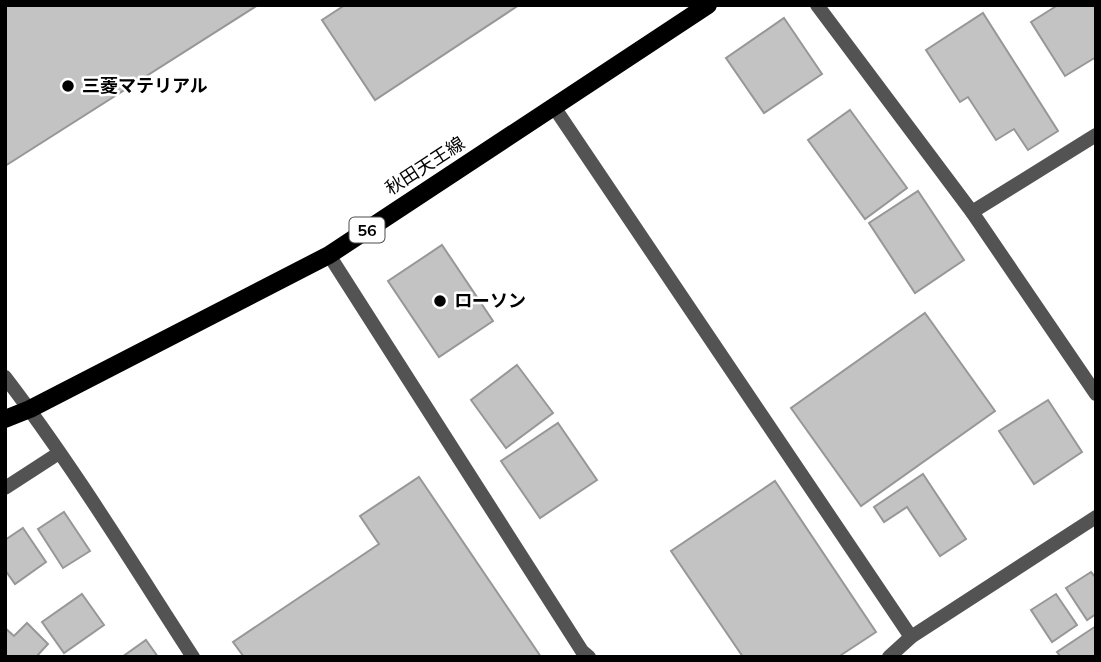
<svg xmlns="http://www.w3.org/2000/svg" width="1101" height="662" font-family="Mulish,'Noto Sans JP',sans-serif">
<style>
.building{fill:#c3c3c3;stroke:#979797;stroke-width:2}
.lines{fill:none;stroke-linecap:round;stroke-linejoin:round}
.minor{stroke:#535353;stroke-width:14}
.primary{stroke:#000;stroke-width:18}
.poi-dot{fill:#000;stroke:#fff;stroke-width:2.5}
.labels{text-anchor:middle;stroke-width:5;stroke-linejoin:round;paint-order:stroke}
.shield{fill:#fff;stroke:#4c4c4c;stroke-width:2}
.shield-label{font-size:16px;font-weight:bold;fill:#000}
.poi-label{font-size:18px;font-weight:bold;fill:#000;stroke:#fff;text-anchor:start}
.street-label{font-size:18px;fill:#000;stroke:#fff}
</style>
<rect width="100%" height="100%" fill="#fff"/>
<g class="building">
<polygon points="5,5 258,5 5,166"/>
<polygon points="345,5 519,5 375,100 322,20"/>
<polygon points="1058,5 1096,5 1096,57 1065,76 1031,22"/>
<polygon points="983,13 1058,131 1028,150 1014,129 996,140 968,97 960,102 926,50"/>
<polygon points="784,18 822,74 764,113 726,58"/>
<polygon points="850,110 907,188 865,219 808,140"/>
<polygon points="918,191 964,260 915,293 869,223"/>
<polygon points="442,245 493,321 439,357 388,281"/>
<polygon points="925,313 995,411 861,506 791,408"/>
<polygon points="517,365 553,413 506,448 471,400"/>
<polygon points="1048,400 1082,452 1034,484 999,431"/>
<polygon points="558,423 597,480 540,518 501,461"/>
<polygon points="923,474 966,539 940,556 907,507 884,522 874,507"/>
<polygon points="419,477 541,657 244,657 233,642 379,544 360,516"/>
<polygon points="775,481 876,632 838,657 743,657 671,551"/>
<polygon points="64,512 90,551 63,568 38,529"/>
<polygon points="23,528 46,562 15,584 5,570 5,540"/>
<polygon points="1091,572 1096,578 1096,614 1087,620 1066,588"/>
<polygon points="82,594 104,625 64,653 42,622"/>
<polygon points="1056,594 1077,625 1052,642 1031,610"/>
<polygon points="27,623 48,644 36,657 5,657 5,628 14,636"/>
<polygon points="1096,626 1096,657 1061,657 1057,652"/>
<polygon points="146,640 158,657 122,657"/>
</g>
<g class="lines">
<g class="minor">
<polyline points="817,5 972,212 1096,394"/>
<polyline points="554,107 911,637"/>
<polyline points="972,212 1096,135"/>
<polyline points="329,255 582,651 589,657"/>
<path d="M5 377C73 466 132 563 193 657"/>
<polyline points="5,488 59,453"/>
<polyline points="889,657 911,637 1096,517"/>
</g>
<polyline class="primary" points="5,419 30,409 329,255 708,5"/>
</g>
<g class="poi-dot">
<circle cx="68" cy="86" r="7"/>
<circle cx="440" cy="301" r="7"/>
</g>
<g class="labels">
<rect class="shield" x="349.5" y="217.5" width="35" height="25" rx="5"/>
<g class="shield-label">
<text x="367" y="236">56</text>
</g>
<g class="poi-label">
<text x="82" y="92">三菱マテリアル</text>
<text x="454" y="307">ローソン</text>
</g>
<g class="street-label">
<text transform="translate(425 166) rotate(-33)" y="6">秋田天王線</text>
</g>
</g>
<rect width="1101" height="662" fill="none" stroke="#000000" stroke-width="14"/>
</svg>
